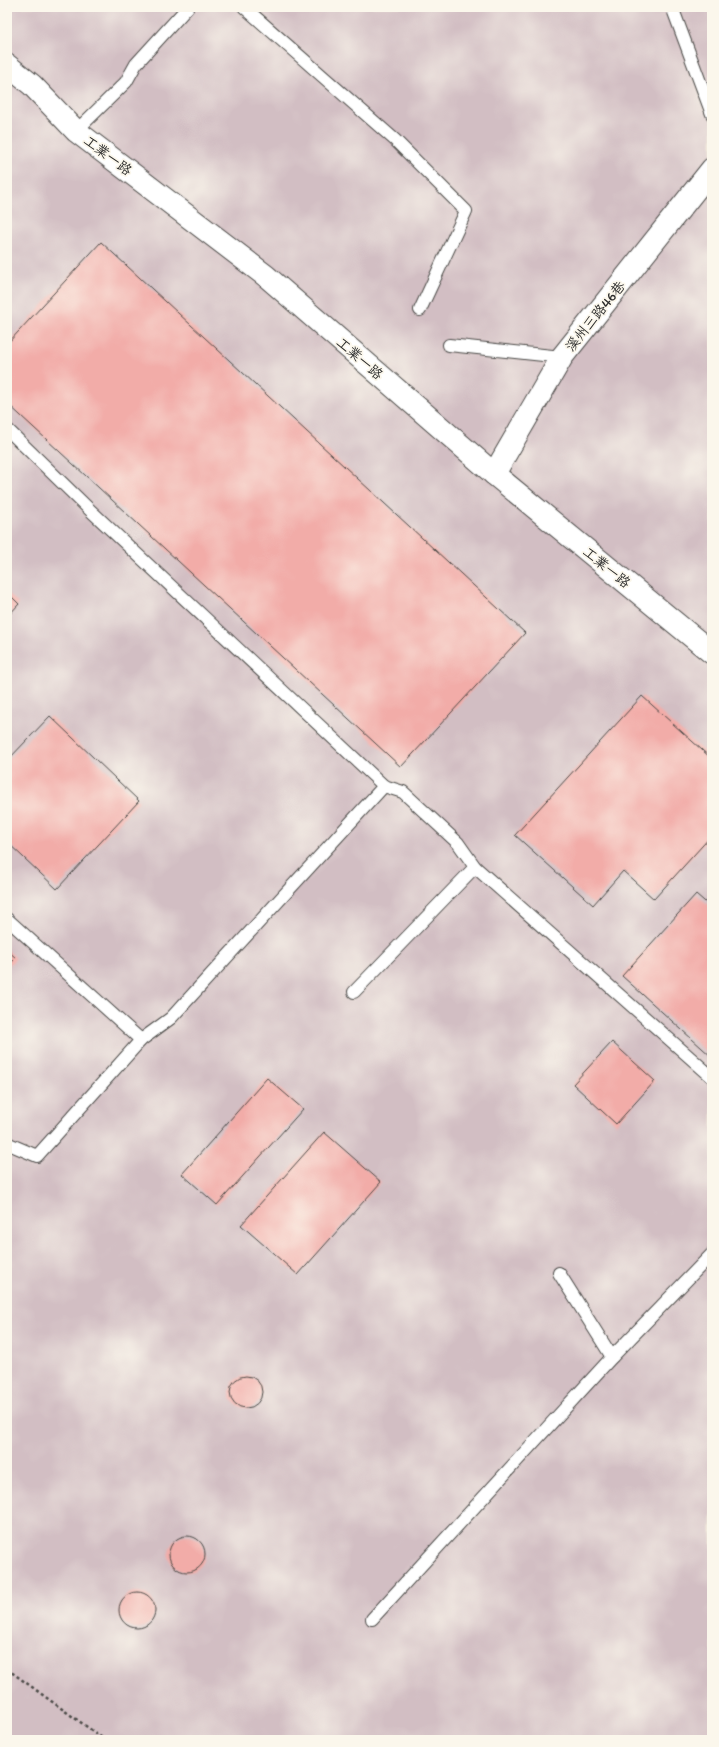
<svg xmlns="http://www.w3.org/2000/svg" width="719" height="1747" font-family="Itim,'LXGW WenKai TC',sans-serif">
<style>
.industrial{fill:#d2bec3}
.building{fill:#f2aca8}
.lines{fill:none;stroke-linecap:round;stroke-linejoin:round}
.lane-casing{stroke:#494845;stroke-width:14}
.street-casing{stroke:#494845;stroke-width:24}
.path{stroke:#494845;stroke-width:2.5;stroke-dasharray:3 3;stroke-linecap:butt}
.lane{stroke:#fff;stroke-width:12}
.street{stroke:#fff;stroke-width:22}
.labels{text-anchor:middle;stroke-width:3.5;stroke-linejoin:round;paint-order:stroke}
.street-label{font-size:14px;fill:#2b2b2b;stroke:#fbf7ec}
</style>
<rect width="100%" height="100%" fill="#fbf7ec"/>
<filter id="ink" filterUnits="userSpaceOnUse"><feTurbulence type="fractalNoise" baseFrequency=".025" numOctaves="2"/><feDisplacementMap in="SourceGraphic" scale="8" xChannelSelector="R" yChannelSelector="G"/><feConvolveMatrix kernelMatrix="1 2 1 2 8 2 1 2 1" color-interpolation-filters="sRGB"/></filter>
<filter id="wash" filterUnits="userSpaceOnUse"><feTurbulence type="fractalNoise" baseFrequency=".012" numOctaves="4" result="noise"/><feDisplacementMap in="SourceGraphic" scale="16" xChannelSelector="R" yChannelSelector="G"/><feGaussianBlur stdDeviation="0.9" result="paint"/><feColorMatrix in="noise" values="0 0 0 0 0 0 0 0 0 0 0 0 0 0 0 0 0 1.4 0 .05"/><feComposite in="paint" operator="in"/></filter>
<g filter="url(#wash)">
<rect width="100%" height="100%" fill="#f4ecd7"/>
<rect class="industrial" x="7" y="7" width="705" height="1733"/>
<g id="blocks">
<g class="building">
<polygon points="101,242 525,633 401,767 7,403 7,344"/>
<polygon points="7,592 19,604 7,617"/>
<polygon points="642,696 712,759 712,835 654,899 623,871 593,905 515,835"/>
<polygon points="50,716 139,801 57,889 7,842 7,761"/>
<polygon points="696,894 712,908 712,1057 622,976"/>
<polygon points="7,950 16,958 7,967"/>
<polygon points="612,1042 655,1081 616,1124 573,1084"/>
<polygon points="267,1078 303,1109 217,1205 182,1174"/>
<polygon points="324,1132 381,1182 298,1275 241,1225"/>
<circle cx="246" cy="1392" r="16"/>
<circle cx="187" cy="1554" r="18"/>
<circle cx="137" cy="1610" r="18"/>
</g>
</g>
</g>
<g filter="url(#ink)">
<use href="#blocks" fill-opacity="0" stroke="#494845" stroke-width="1"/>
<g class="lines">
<defs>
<g id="lane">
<polyline points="244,7 395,140 466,211 420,310"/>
<polyline points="672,7 712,114"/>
<polyline points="76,131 126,82 136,64 188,7"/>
<polyline points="449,345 562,357"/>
<polyline points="7,429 91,511 384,786 403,792 458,843 475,867 712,1077"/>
<polyline points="7,919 141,1040"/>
<polyline points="354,992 475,867"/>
<polyline points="7,1142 9,1144 37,1156 141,1040 171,1018 384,786"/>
<polyline points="559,1273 612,1357"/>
<polyline points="372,1619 612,1357 712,1254"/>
</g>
<g id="street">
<polyline points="7,65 32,85 76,131 266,276 494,474 712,653"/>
<polyline points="494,474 562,357 712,169"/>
</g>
</defs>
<use href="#lane" class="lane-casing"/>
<use href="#street" class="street-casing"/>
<polyline class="path" points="7,1669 105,1740"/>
<use href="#lane" class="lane"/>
<use href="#street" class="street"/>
</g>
</g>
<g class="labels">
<g class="street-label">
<text transform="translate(108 155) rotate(37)" y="5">工業一路</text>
<text transform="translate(595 316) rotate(-51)" y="5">溪州三路46巷</text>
<text transform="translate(360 358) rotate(41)" y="5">工業一路</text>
<text transform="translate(607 567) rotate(39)" y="5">工業一路</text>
</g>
</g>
<rect width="719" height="1747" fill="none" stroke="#fbf7ec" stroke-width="24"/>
</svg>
